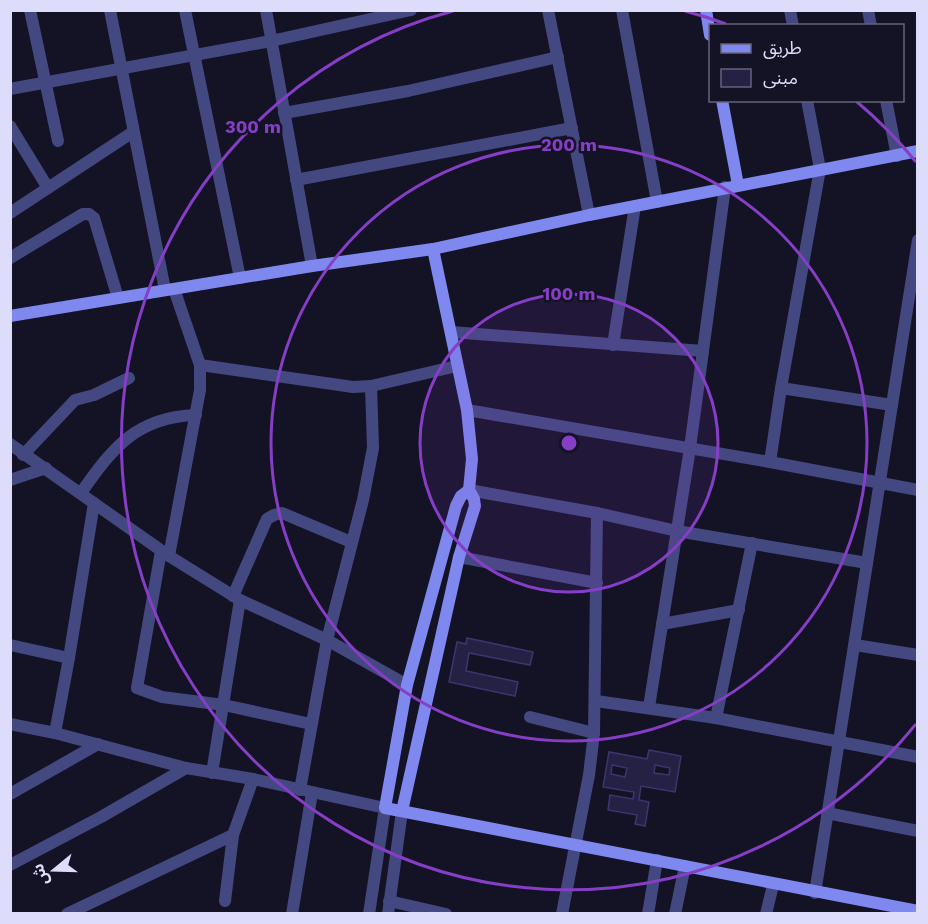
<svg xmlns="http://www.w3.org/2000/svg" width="928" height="924" font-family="'Work Sans','Noto Sans Arabic',sans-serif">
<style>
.building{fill:#252145;stroke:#3b366e;stroke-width:1.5;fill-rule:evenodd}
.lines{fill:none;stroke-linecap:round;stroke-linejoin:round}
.street{stroke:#444880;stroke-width:12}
.secondary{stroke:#7f88ef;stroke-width:12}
.ring{fill:none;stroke:#853ec5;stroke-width:3}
.centre{fill:#853ec5;stroke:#141326;stroke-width:3}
.ring-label{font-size:18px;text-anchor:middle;font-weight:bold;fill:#853ec5;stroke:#141326;stroke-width:5;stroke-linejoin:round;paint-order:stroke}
</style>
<rect width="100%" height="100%" fill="#141326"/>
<g class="building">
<polygon points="467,638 533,652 530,665 469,653 466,671 518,682 515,696 449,682 457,642 466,644"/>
<path d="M649 750 681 756 675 792 641 786 639 800 649 802 645 826 635 824 637 815 608 810 610 795 633 799 634 792 603 787 609 752 647 759ZM612 765 627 768 625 777 611 774ZM655 765 670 768 669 775 654 773Z"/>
</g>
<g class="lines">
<g class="street">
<polyline points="30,10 58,141"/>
<polyline points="110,10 165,290"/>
<polyline points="185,10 240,278"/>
<polyline points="266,10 312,266"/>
<polyline points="548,10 589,215"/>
<polyline points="622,10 657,202"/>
<polyline points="790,10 793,26"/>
<polyline points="868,10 871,26"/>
<polyline points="10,89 271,41 411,10"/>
<polyline points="886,100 897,156"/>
<polyline points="284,113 408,91 558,57"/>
<polyline points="10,126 48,188"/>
<polyline points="296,180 572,128"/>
<polyline points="10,213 133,132"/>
<polyline points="10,258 83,214 89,214 94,218 118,298"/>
<polyline points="451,332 703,351"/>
<polyline points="613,345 635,206"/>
<polyline points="200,365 353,387 371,386 457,366"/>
<polyline points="781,388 892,405"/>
<polyline points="467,410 770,462 918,490"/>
<polyline points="10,444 169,556 240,600 327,640 407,685"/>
<polyline points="23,455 75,400 94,395 129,378"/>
<polyline points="770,462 781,388 820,169 807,100"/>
<polyline points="10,480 46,468"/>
<polyline points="469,490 597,513 677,531 867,563"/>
<path d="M81 493C113 447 137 417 196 415"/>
<polyline points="161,551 137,688 162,697 224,705 311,724"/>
<polyline points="169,556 200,390 200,365 174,289"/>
<polyline points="459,557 597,583"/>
<polyline points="233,596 267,519 274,515 282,513 351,542"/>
<polyline points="662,624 739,610"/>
<polyline points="10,645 69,658"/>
<polyline points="855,645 918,655"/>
<polyline points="596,701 716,718 918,757"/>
<polyline points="649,707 690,448 725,187"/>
<polyline points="530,717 594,733"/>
<polyline points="716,718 752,543"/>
<polyline points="10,724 55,733 186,768 253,779 385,808 369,914"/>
<polyline points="55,733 69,658 94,503"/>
<polyline points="212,773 240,600"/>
<polyline points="300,790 327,640 363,500 373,448 371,386"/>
<polyline points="10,794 98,744"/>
<polyline points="827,813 918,831"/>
<polyline points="10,865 101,817 186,768"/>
<polyline points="815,893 918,240"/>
<polyline points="225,901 233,835 253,779"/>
<polyline points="389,901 446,914"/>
<polyline points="67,914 233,835"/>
<polyline points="292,914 312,793"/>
<polyline points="388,914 402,811"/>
<polyline points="562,914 589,775 594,733 597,513"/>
<polyline points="648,914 657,860"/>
<polyline points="675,914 685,866"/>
<polyline points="766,914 773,885"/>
</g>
<g class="secondary">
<polyline points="706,10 710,35"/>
<polyline points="722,100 738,185"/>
<polyline points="10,316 312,266 433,249 589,215 918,151"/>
<polyline points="469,490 461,496 456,506 407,685 385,808 918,911"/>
<polyline points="402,811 459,557 475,506 474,499 469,490 472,459 467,410 433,249"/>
</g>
</g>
<circle cx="569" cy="443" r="149" fill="#853ec5" fill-opacity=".12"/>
<g class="ring">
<circle cx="569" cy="443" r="149"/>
<circle cx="569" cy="443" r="298"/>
<path d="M916 724A447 447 0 1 1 453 11M685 11A447 447 0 0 1 726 24M856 101A447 447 0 0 1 916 162"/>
</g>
<circle cx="569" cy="443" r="9" class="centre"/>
<g class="ring-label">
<text x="253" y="133">300 m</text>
<text x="569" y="151">200 m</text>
<text x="569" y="300">100 m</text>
</g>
<rect width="928" height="924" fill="none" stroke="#dddcfb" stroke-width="24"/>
<rect x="709" y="24" width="195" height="78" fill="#141326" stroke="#64637b" stroke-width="1.5"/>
<rect x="721" y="44" width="30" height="9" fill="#7f88ef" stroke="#64637b" stroke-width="1.5"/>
<text x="763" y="54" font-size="18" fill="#dddcfb">طريق</text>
<rect x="721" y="69" width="30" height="18" fill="#252145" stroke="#64637b" stroke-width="1.5"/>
<text x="763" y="84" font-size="18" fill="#dddcfb">مبنى</text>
<g transform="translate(54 870) rotate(251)" stroke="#141326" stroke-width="4.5" paint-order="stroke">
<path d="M0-4.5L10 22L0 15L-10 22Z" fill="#dddcfb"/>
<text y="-9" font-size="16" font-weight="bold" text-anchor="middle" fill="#dddcfb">ش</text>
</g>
</svg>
